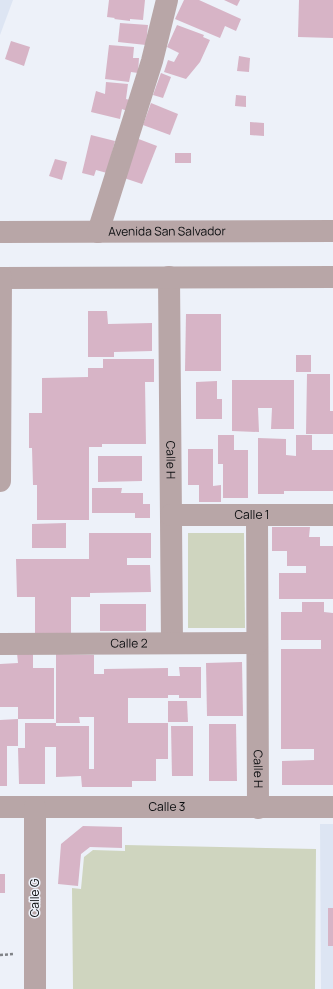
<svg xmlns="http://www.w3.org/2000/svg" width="333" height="989" font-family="Manrope,sans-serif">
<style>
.built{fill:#dde5f3}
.green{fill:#cfd5bf}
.building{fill:#d7b4c6}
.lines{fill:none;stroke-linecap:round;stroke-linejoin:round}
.path{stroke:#808388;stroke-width:2.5;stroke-dasharray:3 2;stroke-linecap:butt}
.minor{stroke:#b8a6a7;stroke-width:22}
.labels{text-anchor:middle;stroke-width:3;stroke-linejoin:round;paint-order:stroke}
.street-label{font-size:12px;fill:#0c0e10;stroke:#edf1f9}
</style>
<rect width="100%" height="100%" fill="#edf1f9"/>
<g class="built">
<polygon points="0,0 13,0 0,35"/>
<polygon points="320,824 333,824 333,989 321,989"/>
</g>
<g class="green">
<polygon points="188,533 244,533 245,628 188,628"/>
<polygon points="125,845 316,849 315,989 73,989 72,888 81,889 84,857 93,850 125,851"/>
</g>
<g class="building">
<polygon points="109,0 145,0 143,20 130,19 130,21 114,19 115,18 107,17"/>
<polygon points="184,0 199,0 241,19 236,31 225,26 220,38 175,19"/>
<polygon points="224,0 240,0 237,6"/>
<polygon points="299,0 333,0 333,38 298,37"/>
<polygon points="120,23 148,25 146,45 118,42"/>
<polygon points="177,25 204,35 203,37 210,40 200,62 186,79 164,72 168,60 174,62 179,53 167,47"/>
<polygon points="11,41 30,47 24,66 5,59"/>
<polygon points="109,45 134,47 133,58 139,58 138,73 131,72 129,82 105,79"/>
<polygon points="239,56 250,58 249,72 237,71"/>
<polygon points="161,73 171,77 163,98 153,95"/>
<polygon points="106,82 128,84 126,99 130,100 127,111 122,109 120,119 91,112 96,91 105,94"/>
<polygon points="236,95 246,96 246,107 235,106"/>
<polygon points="151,103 178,114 170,135 143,125"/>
<polygon points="250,122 264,123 264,136 250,135"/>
<polygon points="91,135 115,141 107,173 96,170 94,176 82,173"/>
<polygon points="136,138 157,146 142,184 121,177"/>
<rect x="175" y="153" width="16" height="10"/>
<polygon points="55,159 67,162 62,180 49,176"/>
<polygon points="88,311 107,311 108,324 152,323 152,351 114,352 114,357 88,357"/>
<polygon points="186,314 221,314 221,371 185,371"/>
<rect x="296" y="355" width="15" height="17"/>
<polygon points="103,359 154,359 154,382 145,382 146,444 102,444 102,447 89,447 89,520 37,520 37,485 33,485 32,448 29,448 29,413 42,413 42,378 88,377 88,368 103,368"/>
<polygon points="307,374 330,374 330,411 333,411 333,434 306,434"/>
<polygon points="232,380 294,380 294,429 271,429 272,408 258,408 259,432 232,431"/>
<polygon points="217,381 217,399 222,399 222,419 196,419 196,382"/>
<polygon points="218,435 234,435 234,450 248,450 248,498 223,498 223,464 218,464"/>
<polygon points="296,435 312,435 312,450 333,450 333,491 284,491 284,494 258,494 258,438 286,439 286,455 296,456"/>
<polygon points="188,449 213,449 213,486 221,485 221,502 199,502 199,485 188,485"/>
<polygon points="98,456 142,456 142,481 98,482"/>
<polygon points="92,488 122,488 121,493 143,493 143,504 150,504 150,518 135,518 135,513 92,513"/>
<polygon points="66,523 66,548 32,548 32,524"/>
<polygon points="272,527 310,527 309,537 320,537 320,546 333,546 333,599 279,599 279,573 306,573 306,566 287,566 287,551 272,551"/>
<polygon points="89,533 151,533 151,558 127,558 127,565 150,565 151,592 90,593 90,597 71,597 71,633 35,634 35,597 17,597 16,559 89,559"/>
<polygon points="302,602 324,602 324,612 333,613 333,785 282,785 282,761 314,760 314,749 281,749 281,649 321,649 321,640 281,640 281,612 302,612"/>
<rect x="100" y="604" width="46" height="27"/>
<polygon points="17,653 33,653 33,668 54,668 54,719 18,719 18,746 7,746 7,786 0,786 0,720 18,719 18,707 0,707 0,664 18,663"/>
<polygon points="56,654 94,655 94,674 104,674 104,669 168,668 168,676 180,676 179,667 201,667 201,698 179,698 179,695 168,695 168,698 128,698 128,723 168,723 168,759 156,759 156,781 132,781 132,787 82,787 81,776 56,777 56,747 45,747 45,784 19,784 18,748 25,748 25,723 56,723 56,726 89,726 89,769 94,769 94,717 79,717 80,723 56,723"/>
<polygon points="242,662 243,716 207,716 206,663"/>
<polygon points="168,701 187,701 188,722 168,722"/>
<polygon points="209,724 236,724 237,781 209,781"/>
<polygon points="171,726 193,726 193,776 172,776"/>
<polygon points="83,826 122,827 122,848 90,847 81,854 78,886 58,884 61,844"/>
<rect x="0" y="874" width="5" height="19"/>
<rect x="328" y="908" width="5" height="38"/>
</g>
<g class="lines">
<polyline class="path" points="0,955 14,954"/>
<g class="minor">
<path id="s1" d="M0 232 333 231"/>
<polyline points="98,232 152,61 167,0"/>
<path id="s2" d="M169 277 172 643"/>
<polyline points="0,278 333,277"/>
<polyline points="0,481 1,278"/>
<path id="s3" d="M171 515H333"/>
<path id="s4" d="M257 515 258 808"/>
<path id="s5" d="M0 644 257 643"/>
<path id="s6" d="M0 807H333"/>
<polyline points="35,989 35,807"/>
</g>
</g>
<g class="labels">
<g class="street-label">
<text dy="4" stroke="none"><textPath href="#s1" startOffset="167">Avenida San Salvador</textPath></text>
<text dy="4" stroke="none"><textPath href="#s2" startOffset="183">Calle H</textPath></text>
<text dy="4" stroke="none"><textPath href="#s3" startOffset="81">Calle 1</textPath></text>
<text dy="4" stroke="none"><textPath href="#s5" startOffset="129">Calle 2</textPath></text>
<text dy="4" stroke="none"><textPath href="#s4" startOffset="254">Calle H</textPath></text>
<text dy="4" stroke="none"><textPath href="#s6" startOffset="167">Calle 3</textPath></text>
<text transform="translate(35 898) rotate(-90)" y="4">Calle G</text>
</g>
</g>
</svg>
